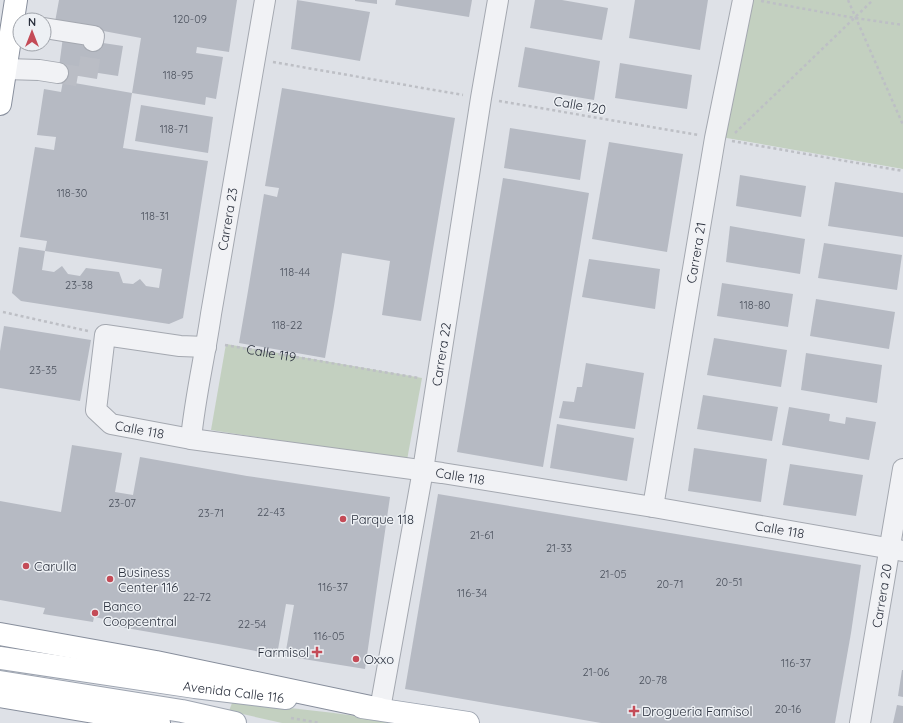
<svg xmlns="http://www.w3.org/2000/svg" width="903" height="723" font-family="Quicksand,sans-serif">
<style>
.green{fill:#c3d0c0}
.building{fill:#b6bac3}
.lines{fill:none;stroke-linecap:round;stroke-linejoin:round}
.minor-tunnel{stroke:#babdc5;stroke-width:20;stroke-dasharray:20 10;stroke-linecap:butt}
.minor-casing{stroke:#a4a8b0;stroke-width:22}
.major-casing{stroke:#9ea5b1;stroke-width:24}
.highway-casing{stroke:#878e9c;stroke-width:24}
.path{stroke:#bdbfc5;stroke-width:2.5;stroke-dasharray:3 3;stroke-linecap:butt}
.minor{stroke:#f1f2f5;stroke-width:20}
.major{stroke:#fff;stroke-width:22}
.highway{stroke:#fff;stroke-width:22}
.poi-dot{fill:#c44b57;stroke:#edf0f4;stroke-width:1.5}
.labels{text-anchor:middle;stroke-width:3;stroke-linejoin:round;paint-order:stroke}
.number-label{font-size:11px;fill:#4c525e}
.street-label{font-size:13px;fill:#292f3c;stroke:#edf0f4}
.poi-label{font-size:13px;fill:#292f3c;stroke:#edf0f4;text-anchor:start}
</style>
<rect width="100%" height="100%" fill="#dee1e7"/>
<g class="green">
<polygon points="748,0 903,0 903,169 721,137"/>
<polygon points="226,344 422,378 407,460 211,430"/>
<path d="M232 703C290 707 348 714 405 723H282L229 711Z"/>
</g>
<g class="building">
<polygon points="59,0 237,0 229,52 197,47 196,53 223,57 216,99 206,97 205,105 132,93 141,38 55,22"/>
<polygon points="297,0 370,12 360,61 291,49"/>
<polygon points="355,0 377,0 377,4 355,1"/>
<polygon points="396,0 472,0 469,17 395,5"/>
<polygon points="535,0 562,0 608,8 602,40 530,28"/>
<polygon points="635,0 708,0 700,50 629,38"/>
<polygon points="63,37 123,46 118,76 59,67"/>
<polygon points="525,47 600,61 594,100 518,87"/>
<polygon points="620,63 692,75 687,109 615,98"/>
<polygon points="63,81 132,93 123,148 208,161 183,318 169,324 21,301 12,293 19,247 45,251 42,270 54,272 62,266 68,274 80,276 86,268 119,272 123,283 133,284 140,279 146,286 159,288 162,269 45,251 47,241 20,237 35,147 54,150 56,137 37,135 44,89 61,92"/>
<polygon points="282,88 455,118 421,321 382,315 390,261 342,253 334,306 325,358 239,343 248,291 264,194 277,197 279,188 265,186"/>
<polygon points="141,105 213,117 208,153 135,141"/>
<polygon points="510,128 586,140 580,180 504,168"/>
<polygon points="609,142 683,154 667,252 592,239"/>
<polygon points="740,175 806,186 801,217 736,206"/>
<polygon points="503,178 589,193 543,467 457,452 466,400"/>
<polygon points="835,182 903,193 903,237 828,226"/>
<polygon points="730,226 805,239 800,274 726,262"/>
<polygon points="824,243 902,255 897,290 818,278"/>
<polygon points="589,259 660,269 655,309 582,297"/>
<polygon points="722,283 793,294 788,327 717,316"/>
<polygon points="816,299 895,312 889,349 810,336"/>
<polygon points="4,326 91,340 80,401 0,388 0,351"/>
<polygon points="714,338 787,350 781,387 707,375"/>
<polygon points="806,353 882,365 877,403 801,390"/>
<polygon points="586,363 644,373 635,429 559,418 563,401 574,402 577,387 582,387"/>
<polygon points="703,395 778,407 772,441 697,429"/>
<polygon points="789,407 830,414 829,421 845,424 846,417 876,422 869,460 782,445"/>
<polygon points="557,424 634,438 627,481 550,468"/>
<polygon points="72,445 122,453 115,492 133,495 140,457 247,476 390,497 365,669 285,656 294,605 286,604 277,655 218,644 109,625 110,620 94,617 93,622 43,614 45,608 0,600 0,501 61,512"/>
<polygon points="694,448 767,459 761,502 688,491"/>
<polygon points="790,464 863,475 856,516 783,505"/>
<polygon points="438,494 861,565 851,633 835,723 601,723 405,689"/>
<polygon points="902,670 903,670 903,697 898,696"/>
<polygon points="897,705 903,706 903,723 893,723"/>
</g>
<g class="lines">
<polyline class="minor-tunnel" points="58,73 87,78 93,41"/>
<defs>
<g id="minor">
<polyline points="44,28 94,36 93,41"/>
<polyline points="6,69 39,70 58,73"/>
<path id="s2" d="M206 347 180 346 105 335 96 410 111 424 191 439 442 473 653 507 903 551"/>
<path id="s3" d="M191 439C195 397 205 356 211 314L265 0"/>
<path id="s4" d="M653 507 715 138 743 0"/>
<path id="s5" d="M380 709 423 470 481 98 498 0"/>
<path id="s6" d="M860 723 903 469"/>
</g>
<g id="major">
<path id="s7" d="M0 658 195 687 286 698"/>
<polyline points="0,682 182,711 235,723"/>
<polyline points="362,707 468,723"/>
</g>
<g id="highway">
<polyline points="0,104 16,0"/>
<polyline points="0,634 156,662 380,709"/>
<polyline points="0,696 159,723"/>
</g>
</defs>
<use href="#minor" class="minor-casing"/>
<use href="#major" class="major-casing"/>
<use href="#highway" class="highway-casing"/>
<g class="path">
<polyline points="848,0 903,125"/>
<polyline points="761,1 855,18 903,25"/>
<polyline points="273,62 463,95"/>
<polyline points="499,101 698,135"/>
<polyline points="735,133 873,0"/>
<polyline points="732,141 903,171"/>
<polyline points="3,312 88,331"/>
<path id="s1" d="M225 345 419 378"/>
<polyline points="291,718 320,723"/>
</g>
<use href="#minor" class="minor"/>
<use href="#major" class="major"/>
<use href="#highway" class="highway"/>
</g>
<g class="poi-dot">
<circle cx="343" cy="519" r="4"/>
<circle cx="26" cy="566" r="4"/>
<circle cx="110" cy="579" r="4"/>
<circle cx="95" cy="613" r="4"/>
<path d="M315 646h4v4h4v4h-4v4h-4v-4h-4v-4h4z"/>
<circle cx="356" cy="659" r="4"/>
<path d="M632 705h4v4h4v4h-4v4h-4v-4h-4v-4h4z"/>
</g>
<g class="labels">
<g class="number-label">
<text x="190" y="23">120-09</text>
<text x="178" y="79">118-95</text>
<text x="174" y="133">118-71</text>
<text x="72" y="197">118-30</text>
<text x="155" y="220">118-31</text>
<text x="295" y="276">118-44</text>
<text x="79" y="289">23-38</text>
<text x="755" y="309">118-80</text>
<text x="287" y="329">118-22</text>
<text x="43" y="374">23-35</text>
<text x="122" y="507">23-07</text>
<text x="271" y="516">22-43</text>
<text x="211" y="517">23-71</text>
<text x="482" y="539">21-61</text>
<text x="559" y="552">21-33</text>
<text x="613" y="578">21-05</text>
<text x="729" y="586">20-51</text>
<text x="670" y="588">20-71</text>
<text x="333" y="591">116-37</text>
<text x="472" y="597">116-34</text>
<text x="197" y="601">22-72</text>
<text x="252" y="628">22-54</text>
<text x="329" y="640">116-05</text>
<text x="796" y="667">116-37</text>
<text x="596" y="676">21-06</text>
<text x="653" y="684">20-78</text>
<text x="788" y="713">20-16</text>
</g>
<g class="street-label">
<text transform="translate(580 105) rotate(10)" y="5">Calle 120</text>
<text dy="5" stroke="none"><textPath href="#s3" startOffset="223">Carrera 23</textPath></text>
<text dy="5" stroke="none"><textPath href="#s4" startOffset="258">Carrera 21</textPath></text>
<text dy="5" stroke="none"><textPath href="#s1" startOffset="47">Calle 119</textPath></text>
<text dy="5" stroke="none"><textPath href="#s5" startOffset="360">Carrera 22</textPath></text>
<text dy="5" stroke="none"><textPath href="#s2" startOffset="227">Calle 118</textPath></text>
<text dy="5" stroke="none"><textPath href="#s2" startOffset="551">Calle 118</textPath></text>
<text dy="5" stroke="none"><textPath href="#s2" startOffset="875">Calle 118</textPath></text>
<text dy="5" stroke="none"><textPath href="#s6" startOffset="129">Carrera 20</textPath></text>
<text dy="5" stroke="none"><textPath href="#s7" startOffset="236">Avenida Calle 116</textPath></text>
</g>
<g class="poi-label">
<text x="351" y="524">Parque 118</text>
<text x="34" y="571">Carulla</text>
<text x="118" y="577">Business<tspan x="118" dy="15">Center 116</tspan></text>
<text x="103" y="611">Banco<tspan x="103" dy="15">Coopcentral</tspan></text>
<text x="309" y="657" text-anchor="end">Farmisol</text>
<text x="364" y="664">Oxxo</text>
<text x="642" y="716">Drogueria Famisol</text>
</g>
</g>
<g transform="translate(32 32)"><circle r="19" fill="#edf0f4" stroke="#9fa3aa"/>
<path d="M0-3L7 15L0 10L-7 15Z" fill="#c44b57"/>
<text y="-6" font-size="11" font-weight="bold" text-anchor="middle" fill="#292f3c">N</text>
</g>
</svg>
